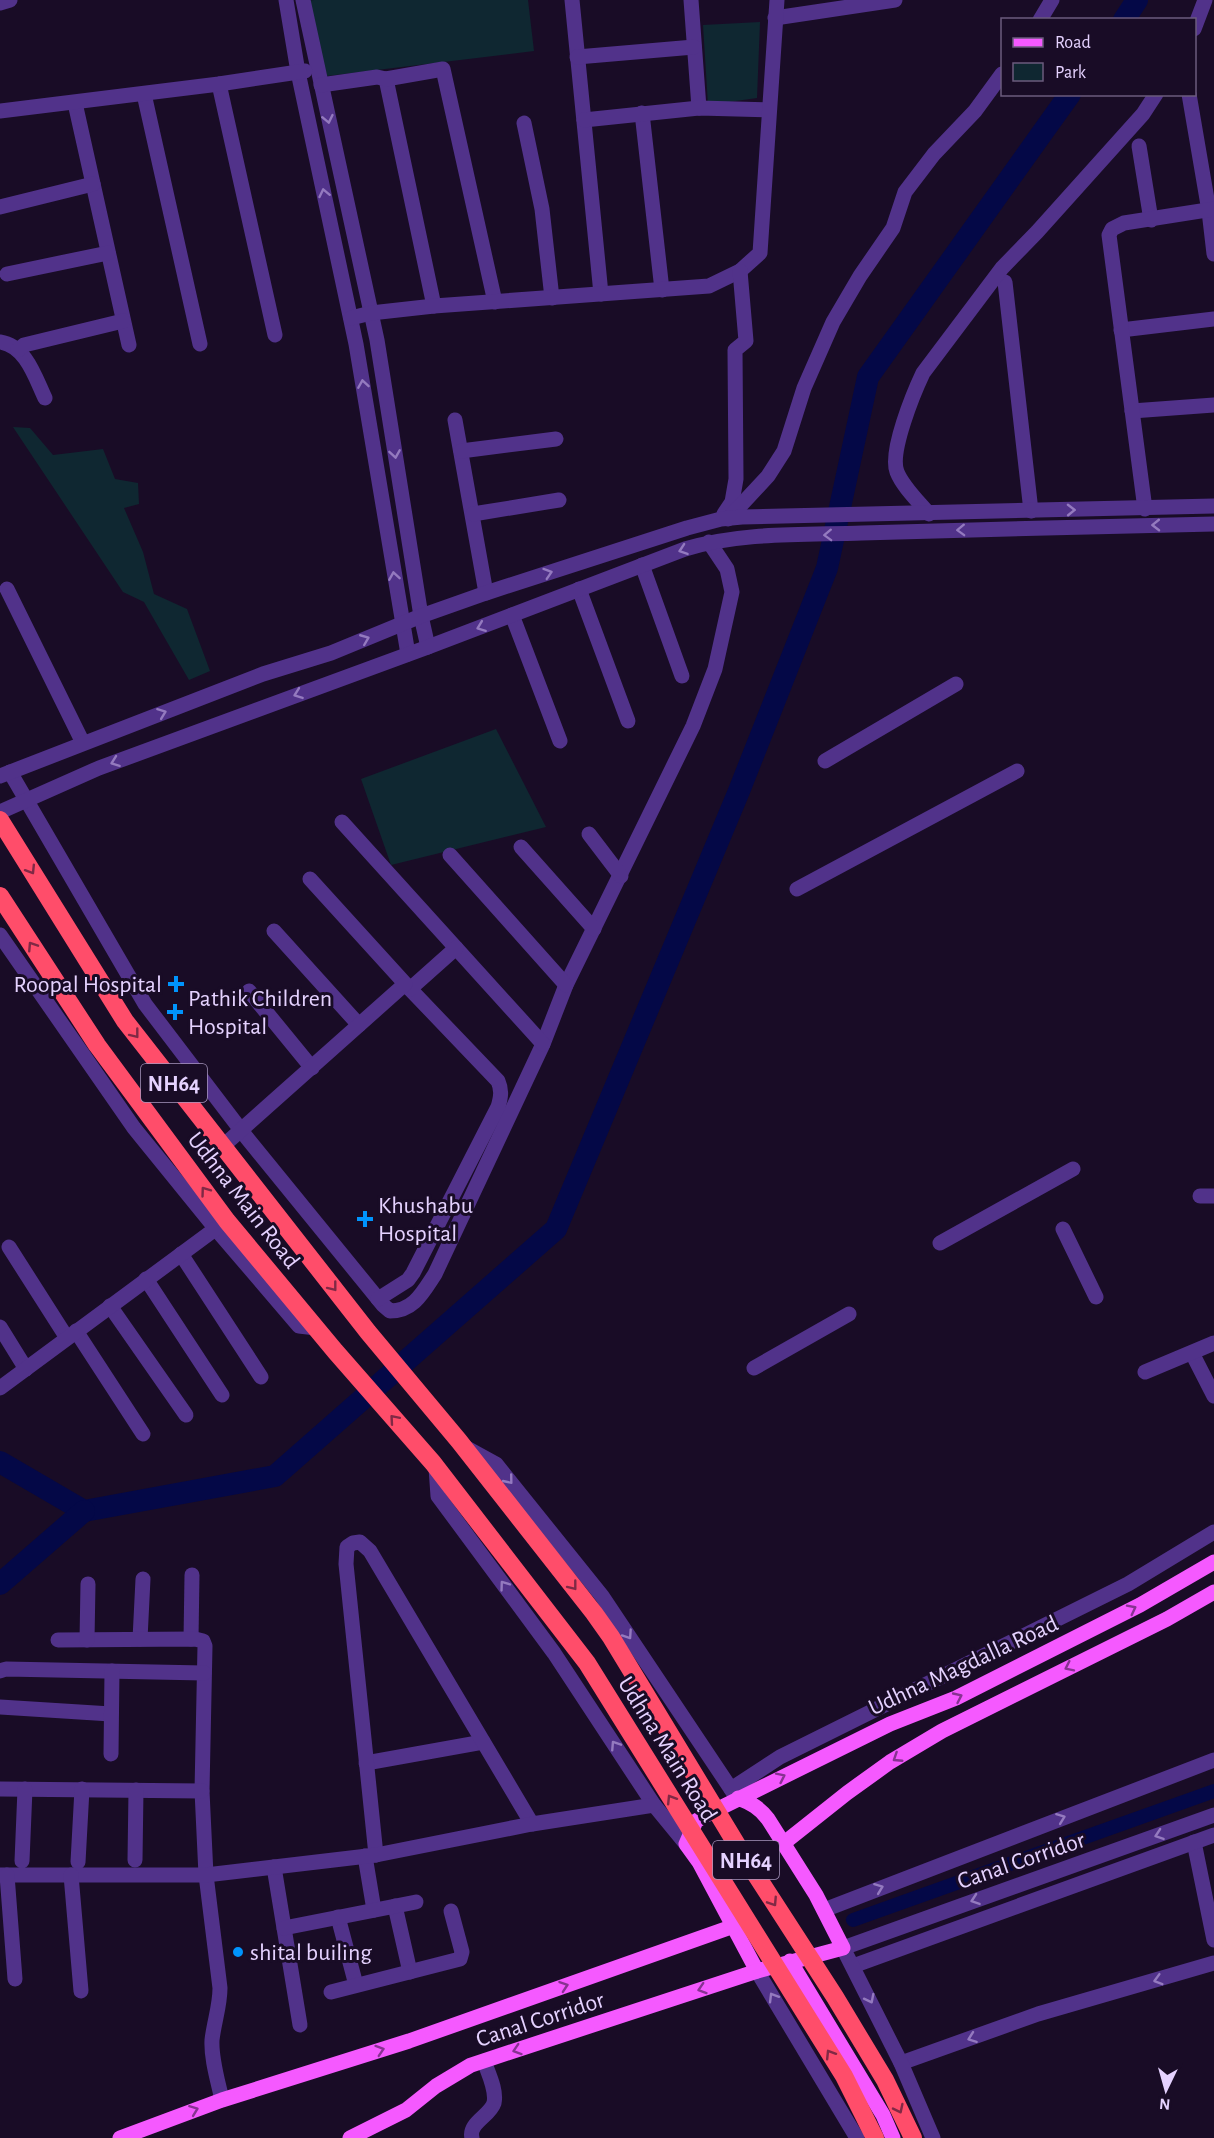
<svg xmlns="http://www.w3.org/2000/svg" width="1214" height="2138" font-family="'Alegreya Sans',sans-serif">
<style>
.green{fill:#0f2731}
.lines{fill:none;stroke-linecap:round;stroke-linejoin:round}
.canal{stroke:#040847;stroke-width:14}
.river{stroke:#040847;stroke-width:22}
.minor{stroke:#51328a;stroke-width:15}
.major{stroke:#f559ff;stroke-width:15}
.highway{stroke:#ff4d6a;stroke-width:18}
.oneway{stroke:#947abf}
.oneway2{stroke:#802945}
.oneway3{stroke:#873292}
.poi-dot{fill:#0094fd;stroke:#190c26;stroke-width:2}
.labels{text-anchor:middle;stroke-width:6;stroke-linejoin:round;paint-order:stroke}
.shield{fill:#190c26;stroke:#a897be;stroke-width:1.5}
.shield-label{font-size:22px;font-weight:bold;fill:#e5d2ff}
.poi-label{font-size:24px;fill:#e5d2ff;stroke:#190c26;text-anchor:start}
.street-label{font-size:24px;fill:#e5d2ff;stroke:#190c26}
</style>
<rect width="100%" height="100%" fill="#190c26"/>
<g class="green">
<polygon points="314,0 528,0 534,51 327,76 307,1"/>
<polygon points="760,22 757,98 708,105 703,25"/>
<polygon points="13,427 30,428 53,455 103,449 115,479 138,483 139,504 124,508 143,552 154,594 187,609 210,671 189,680 144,602 123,592"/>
<polygon points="496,729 546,827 391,865 361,779"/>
</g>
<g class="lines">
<polyline class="canal" points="853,1920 1214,1791"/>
<g class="river">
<polyline points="1124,20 1137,0"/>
<polyline points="0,1462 84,1511 275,1476 556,1229 739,791 827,568 868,377 1070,94"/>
<polyline points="0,1584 84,1511"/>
</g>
<g class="minor">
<polyline points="286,0 298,72 356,344 408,654"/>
<polyline points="303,0 377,340 421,616 428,647"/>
<polyline points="572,0 601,294"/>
<polyline points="691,0 699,108"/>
<polyline points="0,3 10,0"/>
<polyline points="775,18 895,0"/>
<polyline points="1040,20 1052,0"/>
<polyline points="1194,29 1205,0"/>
<polyline points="577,57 694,47"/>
<polyline points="386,79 434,306"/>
<polyline points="219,84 275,335"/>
<polyline points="321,85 377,77 386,79 443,69 495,302"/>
<polyline points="144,94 200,344"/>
<polyline points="1189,94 1209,211 1214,254"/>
<polyline points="75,103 129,345"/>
<polyline points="0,111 219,84 305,71"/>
<polyline points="642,113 662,290"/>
<polyline points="584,120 699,108 769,110"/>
<polyline points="524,123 542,209 552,298"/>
<polyline points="1139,146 1151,220"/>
<polyline points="0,207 93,184"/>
<polyline points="7,274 108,253"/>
<polyline points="1005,282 1031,511"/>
<polyline points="351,318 371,313 434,306 709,286 740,271 760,253 777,0"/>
<polyline points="1121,330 1214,319"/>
<path d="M0 342C26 346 35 377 45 398"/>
<polyline points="18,350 24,345 123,321"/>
<polyline points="1132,411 1214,405"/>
<polyline points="455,420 486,593"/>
<polyline points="461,451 556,439"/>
<polyline points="1145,509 1109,235 1112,229 1124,223 1214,209"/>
<polyline points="473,514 559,500"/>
<polyline points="724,514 732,502 736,479 735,350 746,341 740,271"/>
<path d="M929 514C918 501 903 487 897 472 889 452 914 392 923 373L1002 268 1037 232 1143 114 1156 94"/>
<polyline points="728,519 768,476 784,451 804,388 833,322 860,276 893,228 905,192 934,154 975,111 1002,74"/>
<polyline points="642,565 682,676"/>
<polyline points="7,589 83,743"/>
<polyline points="579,589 628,721"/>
<polyline points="512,615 560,741"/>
<polyline points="825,761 956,684"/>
<path d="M10 772 145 1004 247 1138 383 1305 390 1311C414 1311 423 1292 435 1274L543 1044 566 985 693 726 715 669 732 592 727 569 709 542"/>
<polyline points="0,776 263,674 331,653 421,616 486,593 687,528 721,519 742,517 1214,506"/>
<path d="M0 812 99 768 428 647 685 549C741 532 803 535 862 533 979 529 1097 527 1214 524"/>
<polyline points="342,822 543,1044"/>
<polyline points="589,834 621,876"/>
<polyline points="521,847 594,929"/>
<polyline points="450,855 566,985"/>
<path d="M310 879 410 989 498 1081C502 1090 501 1097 498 1107L413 1273 408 1280 378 1299"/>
<polyline points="797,889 1017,771"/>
<polyline points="274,931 359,1025"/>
<polyline points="0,935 134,1128 216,1229 299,1326 316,1328"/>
<polyline points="410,989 456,948"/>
<polyline points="249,991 312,1068"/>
<polyline points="223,1146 405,984"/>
<polyline points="1200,1196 1214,1196"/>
<polyline points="1063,1229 1096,1297"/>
<polyline points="940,1243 1073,1169"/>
<polyline points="9,1247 67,1338"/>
<polyline points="181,1254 261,1377"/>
<polyline points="146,1279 222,1395"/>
<polyline points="110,1306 186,1415"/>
<polyline points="0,1327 26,1369"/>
<polyline points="76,1331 143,1434"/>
<polyline points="1192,1353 1214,1396"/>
<polyline points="754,1368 849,1314"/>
<polyline points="1145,1372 1214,1343"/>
<polyline points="0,1388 222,1224"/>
<polyline points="465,1447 496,1464 602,1596 737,1798"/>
<polyline points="436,1468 438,1496 554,1653 654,1805 686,1844"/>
<polyline points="140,1639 143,1579"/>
<polyline points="191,1639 192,1575"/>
<path d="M58 1640 195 1639 203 1641 205 1646 202 1791 206 1875 220 1988C220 2006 214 2022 212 2040 211 2059 218 2081 222 2100"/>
<polyline points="87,1640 88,1584"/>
<polyline points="0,1671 6,1669 204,1673"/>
<polyline points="0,1707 111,1714"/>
<polyline points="111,1754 112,1671"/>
<polyline points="366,1763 483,1742"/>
<polyline points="0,1789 202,1791"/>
<polyline points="731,1789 780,1757 1128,1584 1214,1532"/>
<polyline points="1194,1842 1214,1940"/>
<polyline points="376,1855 346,1564 347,1547 353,1543 360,1542 370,1551 532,1824"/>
<polyline points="365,1856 374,1910"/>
<polyline points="135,1860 136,1790"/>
<polyline points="22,1861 25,1789"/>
<polyline points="78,1862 82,1789"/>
<polyline points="274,1867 300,2025"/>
<polyline points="0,1875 206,1875 376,1855 532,1824 654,1805"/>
<polyline points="7,1875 15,1979"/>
<polyline points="71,1875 81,1991"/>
<polyline points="395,1906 410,1972"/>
<polyline points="824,1910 1214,1760"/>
<polyline points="338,1917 356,1985"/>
<polyline points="284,1928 416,1902"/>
<polyline points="853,1966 1214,1835"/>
<polyline points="757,1971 857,2138"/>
<polyline points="331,1992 460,1959 462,1952 451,1911"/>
<polyline points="901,2063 1038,2014 1214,1963"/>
<path d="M472 2138C468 2123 490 2116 494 2103 497 2090 488 2073 484 2061"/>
<polyline points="933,2138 901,2063 843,1948 1214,1815"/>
</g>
<g class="major">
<path d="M738 1798C751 1803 760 1808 768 1819L816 1895 843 1948 757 1971 699 1862 686 1844 696 1821 708 1814 890 1724 956 1698 1140 1605 1214 1562"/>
<polyline points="784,1843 847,1793 890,1762 942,1731 1167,1619 1214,1592"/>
<polyline points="790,1961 883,2115 893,2138"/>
<polyline points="120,2138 222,2100 409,2041 734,1926"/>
<polyline points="350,2138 406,2110 436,2086 471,2065 757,1971"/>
</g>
<g class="highway">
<polyline points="0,820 125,1021 368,1332 459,1441 594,1613 611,1637 740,1850 835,1997 885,2080 913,2138"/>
<polyline points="0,896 97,1045 227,1221 335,1351 433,1463 587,1663 844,2076 875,2138"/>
</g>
</g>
<defs><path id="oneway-chevron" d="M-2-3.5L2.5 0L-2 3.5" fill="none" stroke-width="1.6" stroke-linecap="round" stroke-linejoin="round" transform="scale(1.5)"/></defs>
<g class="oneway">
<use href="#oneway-chevron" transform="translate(328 119) rotate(78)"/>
<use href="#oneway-chevron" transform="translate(324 193) rotate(-102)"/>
<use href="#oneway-chevron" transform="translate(363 384) rotate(-99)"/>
<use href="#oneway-chevron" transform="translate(395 454) rotate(81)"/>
<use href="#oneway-chevron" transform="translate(1071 510) rotate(-1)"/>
<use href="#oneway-chevron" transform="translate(1156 525) rotate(179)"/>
<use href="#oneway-chevron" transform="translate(961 530) rotate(178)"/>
<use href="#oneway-chevron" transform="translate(828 535) rotate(178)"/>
<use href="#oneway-chevron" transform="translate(683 550) rotate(161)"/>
<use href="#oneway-chevron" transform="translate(548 573) rotate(-18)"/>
<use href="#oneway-chevron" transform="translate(394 576) rotate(-99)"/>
<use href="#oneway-chevron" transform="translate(481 627) rotate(159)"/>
<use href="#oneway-chevron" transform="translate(365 639) rotate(-22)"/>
<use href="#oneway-chevron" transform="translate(298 694) rotate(160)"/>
<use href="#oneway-chevron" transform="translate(162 713) rotate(-21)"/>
<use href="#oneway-chevron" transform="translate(115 762) rotate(160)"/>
<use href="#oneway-chevron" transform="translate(509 1480) rotate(51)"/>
<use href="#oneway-chevron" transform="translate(504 1585) rotate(-126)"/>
<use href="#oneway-chevron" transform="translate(628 1635) rotate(56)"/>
<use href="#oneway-chevron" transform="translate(615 1745) rotate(-123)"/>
<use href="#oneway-chevron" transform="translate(1061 1818) rotate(-21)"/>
<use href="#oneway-chevron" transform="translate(1159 1835) rotate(161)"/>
<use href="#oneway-chevron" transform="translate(879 1888) rotate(-21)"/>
<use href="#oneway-chevron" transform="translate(975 1900) rotate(161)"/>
<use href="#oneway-chevron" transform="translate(1158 1980) rotate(164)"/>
<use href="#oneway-chevron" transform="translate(773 1997) rotate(-121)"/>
<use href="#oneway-chevron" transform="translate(870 1999) rotate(63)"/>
<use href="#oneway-chevron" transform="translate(972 2038) rotate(160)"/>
</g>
<g class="oneway2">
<use href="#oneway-chevron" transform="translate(31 870) rotate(58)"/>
<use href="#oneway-chevron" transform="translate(32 946) rotate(-123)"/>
<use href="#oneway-chevron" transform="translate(135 1034) rotate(52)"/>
<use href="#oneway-chevron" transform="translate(205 1191) rotate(-126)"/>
<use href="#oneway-chevron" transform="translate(333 1287) rotate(52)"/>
<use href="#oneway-chevron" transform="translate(394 1419) rotate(-131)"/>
<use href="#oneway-chevron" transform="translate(573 1586) rotate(52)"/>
<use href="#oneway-chevron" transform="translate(671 1799) rotate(-122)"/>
<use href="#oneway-chevron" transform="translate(773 1902) rotate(57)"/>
<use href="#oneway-chevron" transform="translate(830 2054) rotate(-122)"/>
<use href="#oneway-chevron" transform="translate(899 2109) rotate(64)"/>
</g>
<g class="oneway3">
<use href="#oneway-chevron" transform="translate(1132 1609) rotate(-27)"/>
<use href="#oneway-chevron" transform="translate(1069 1667) rotate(154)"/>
<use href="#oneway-chevron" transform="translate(958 1697) rotate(-25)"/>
<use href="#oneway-chevron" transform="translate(897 1758) rotate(147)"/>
<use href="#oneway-chevron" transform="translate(781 1777) rotate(-26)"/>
<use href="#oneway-chevron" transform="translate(564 1986) rotate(-19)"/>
<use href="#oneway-chevron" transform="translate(702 1989) rotate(162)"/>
<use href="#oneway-chevron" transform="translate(380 2050) rotate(-18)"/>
<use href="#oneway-chevron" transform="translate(517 2050) rotate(162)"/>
<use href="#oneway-chevron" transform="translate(194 2110) rotate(-21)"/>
</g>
<g class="poi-dot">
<path d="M173 975h6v6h6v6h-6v6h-6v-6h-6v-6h6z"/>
<path d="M172 1003h6v6h6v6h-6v6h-6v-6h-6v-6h6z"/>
<path d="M362 1210h6v6h6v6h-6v6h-6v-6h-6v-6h6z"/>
<circle cx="238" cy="1952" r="6"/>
</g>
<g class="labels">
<g class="shield">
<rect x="141" y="1064" width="66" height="38" rx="4.5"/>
<rect x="713" y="1841" width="66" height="38" rx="4.5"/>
</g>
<g class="shield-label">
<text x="174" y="1091">NH64</text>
<text x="746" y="1868">NH64</text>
</g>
<g class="poi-label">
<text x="162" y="992" text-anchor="end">Roopal Hospital</text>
<text x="188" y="1006">Pathik Children<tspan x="188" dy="28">Hospital</tspan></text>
<text x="378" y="1213">Khushabu<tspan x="378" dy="28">Hospital</tspan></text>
<text x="250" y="1960">shital builing</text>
</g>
<g class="street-label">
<text transform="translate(244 1200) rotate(52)" y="8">Udhna Main Road</text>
<text transform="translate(963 1665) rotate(-25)" y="8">Udhna Magdalla Road</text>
<text transform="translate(668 1749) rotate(58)" y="8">Udhna Main Road</text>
<text transform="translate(1021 1860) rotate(-19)" y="8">Canal Corridor</text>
<text transform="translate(540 2019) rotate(-18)" y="8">Canal Corridor</text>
</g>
</g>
<rect x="1001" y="18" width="195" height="78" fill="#190c26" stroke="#6b5b7d" stroke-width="1.5"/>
<rect x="1013" y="38" width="30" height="9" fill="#f559ff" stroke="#6b5b7d" stroke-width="1.5"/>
<text x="1055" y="48" font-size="18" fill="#e5d2ff">Road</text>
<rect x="1013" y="63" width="30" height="18" fill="#0f2731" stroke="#6b5b7d" stroke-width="1.5"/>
<text x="1055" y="78" font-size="18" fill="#e5d2ff">Park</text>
<g transform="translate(1166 2090) rotate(185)" stroke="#190c26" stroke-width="4.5" paint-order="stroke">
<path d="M0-4.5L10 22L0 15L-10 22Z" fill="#e5d2ff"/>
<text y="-9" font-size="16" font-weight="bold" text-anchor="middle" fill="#e5d2ff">N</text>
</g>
</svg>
